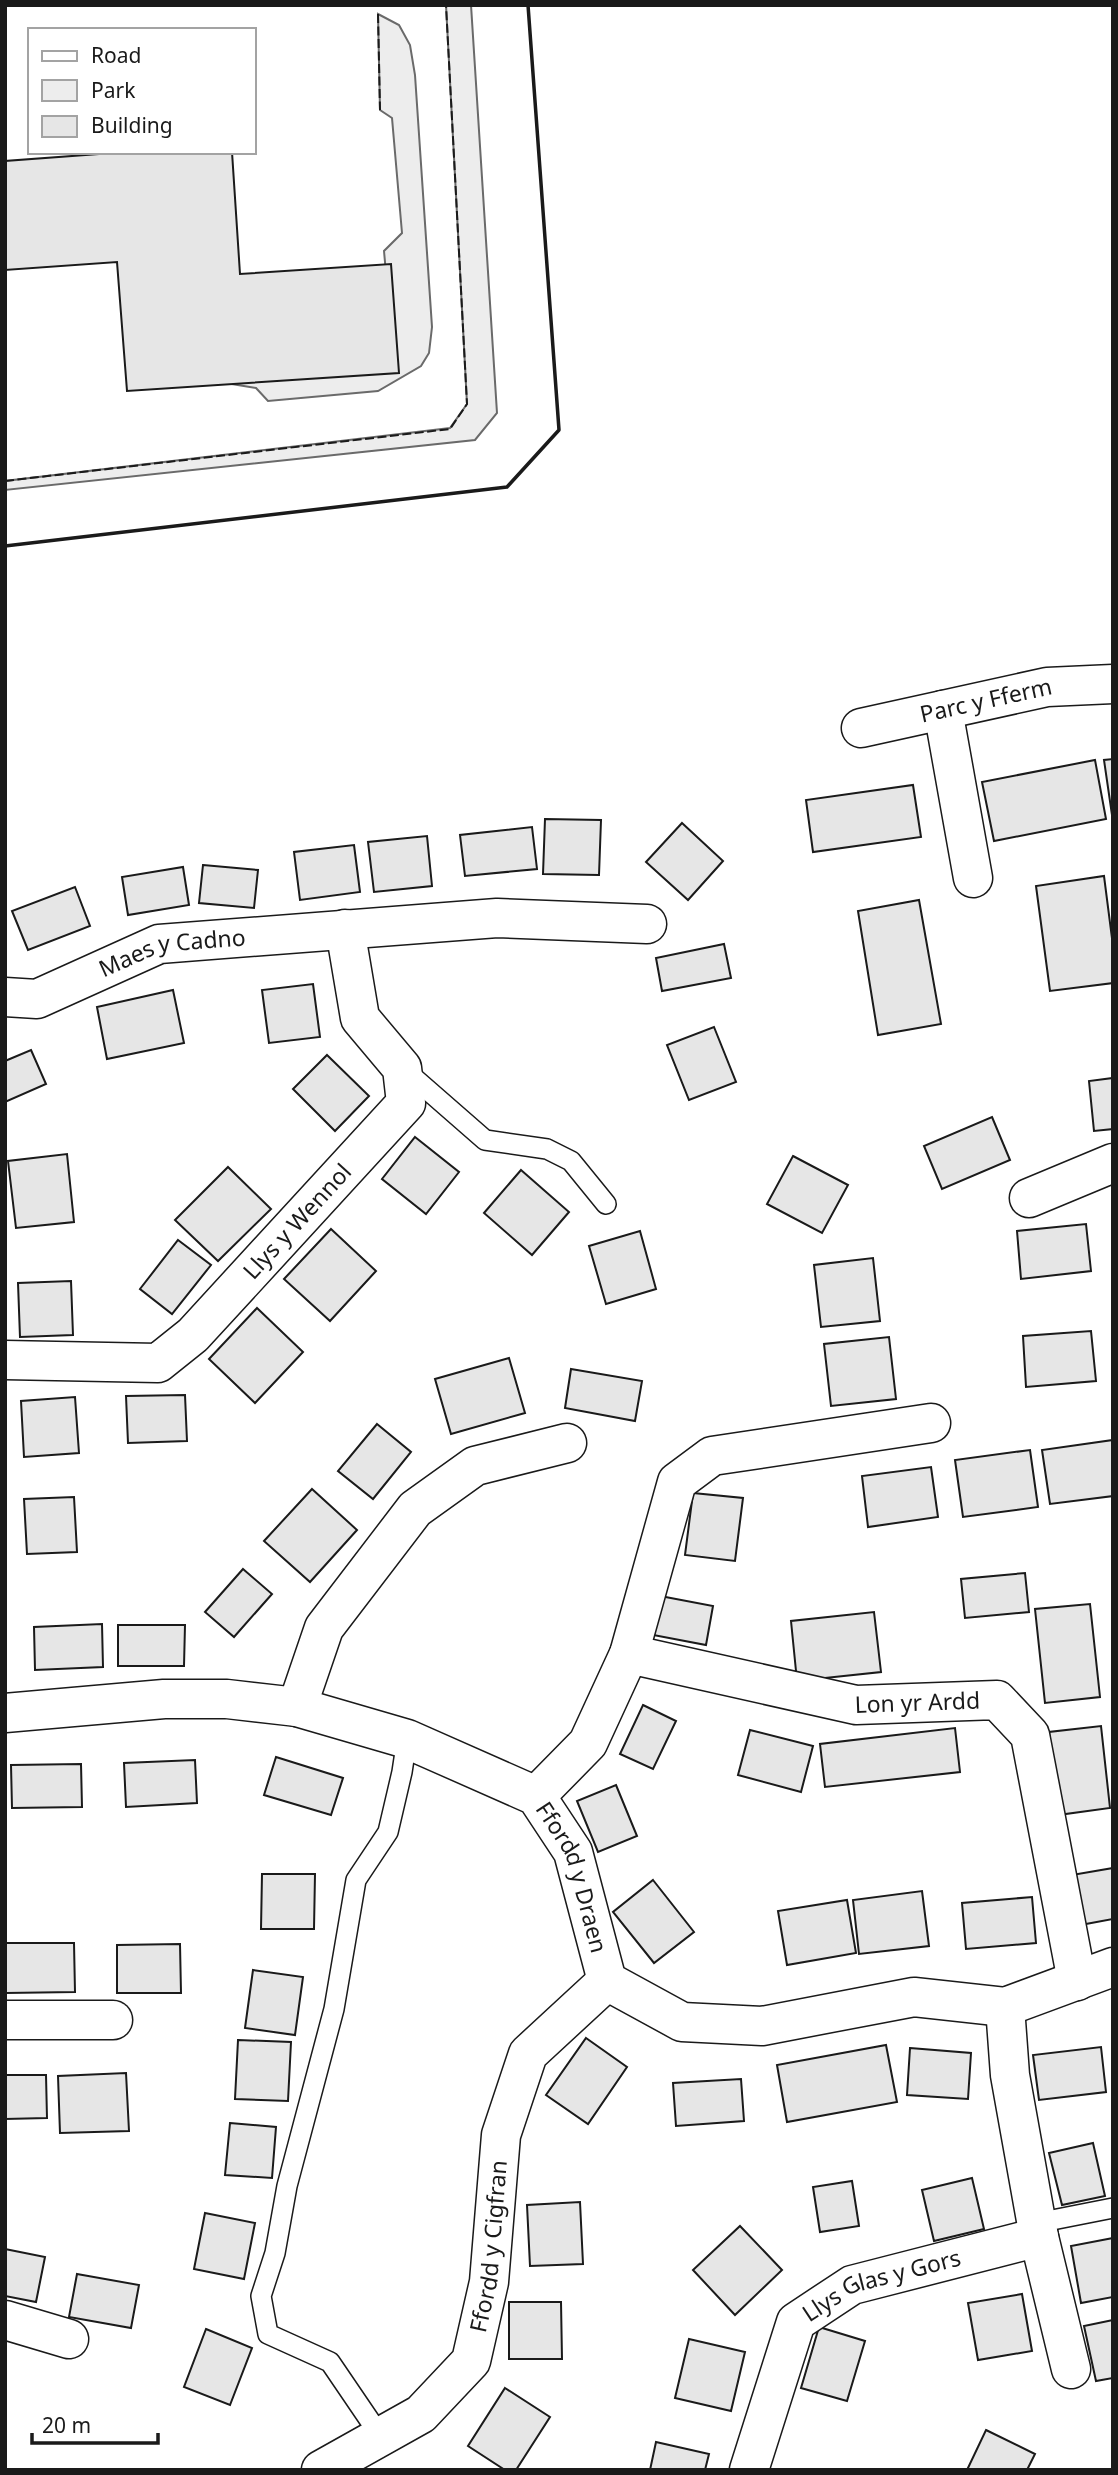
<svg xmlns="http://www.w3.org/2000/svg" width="1118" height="2475" font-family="'Noto Sans',sans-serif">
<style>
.green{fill:#ededed;stroke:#6a6a6a;stroke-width:2}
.building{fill:#e6e6e6;stroke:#1a1a1a;stroke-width:2}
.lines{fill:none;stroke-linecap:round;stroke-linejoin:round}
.service-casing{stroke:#1a1a1a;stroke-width:22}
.minor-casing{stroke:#1a1a1a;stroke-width:41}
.service{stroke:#fff;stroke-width:19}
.minor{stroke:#fff;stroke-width:38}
.fence{stroke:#1a1a1a;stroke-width:2;stroke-dasharray:9 3.5;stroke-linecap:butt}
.wall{stroke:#1a1a1a;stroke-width:3.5}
.labels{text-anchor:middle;stroke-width:5;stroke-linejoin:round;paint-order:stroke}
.street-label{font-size:23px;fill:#1a1a1a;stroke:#fff}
</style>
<rect width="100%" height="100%" fill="#fff"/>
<g class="green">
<polygon points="446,5 471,5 497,413 475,440 5,490 5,481 450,428 467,404"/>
<polygon points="378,14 399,25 410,45 415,75 432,327 429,353 421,366 378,391 268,401 256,388 189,377 394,362 384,251 402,233 392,118 380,110"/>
</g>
<g class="building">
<polygon points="126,152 232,152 240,274 391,264 399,373 127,391 117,262 5,270 5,161"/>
<polygon points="1113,759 1113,815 1112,815 1104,760"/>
<polygon points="1095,760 1106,819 994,841 982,782"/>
<polygon points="913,785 921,837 813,852 806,800"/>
<polygon points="545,819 601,820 599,875 543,874"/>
<polygon points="682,823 723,861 688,900 646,862"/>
<polygon points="532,827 537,869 465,876 460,835"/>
<polygon points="427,836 432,886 374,892 368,842"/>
<polygon points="354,845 360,892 300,900 294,852"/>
<polygon points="203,865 258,870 254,908 199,903"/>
<polygon points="183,867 189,905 128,915 122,877"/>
<polygon points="1104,876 1113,946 1113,983 1050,991 1036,886"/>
<polygon points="75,887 90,926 28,950 12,911"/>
<polygon points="919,900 941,1024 878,1035 858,911"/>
<polygon points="724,944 731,978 662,991 656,958"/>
<polygon points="313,984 320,1037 269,1043 262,990"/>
<polygon points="173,990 184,1043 107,1059 97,1007"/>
<polygon points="714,1027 736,1082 689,1100 667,1045"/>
<polygon points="31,1050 46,1084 5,1102 5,1061"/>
<polygon points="327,1055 369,1096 335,1131 293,1089"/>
<polygon points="1113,1078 1113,1129 1094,1131 1089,1081"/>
<polygon points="992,1117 1010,1160 942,1189 924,1146"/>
<polygon points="415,1137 459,1172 426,1214 382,1179"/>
<polygon points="67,1154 74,1222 16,1228 8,1161"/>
<polygon points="793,1156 848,1185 822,1233 767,1204"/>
<polygon points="228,1167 271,1209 218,1261 175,1220"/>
<polygon points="521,1170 569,1212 532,1255 484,1213"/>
<polygon points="1086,1224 1091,1271 1021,1279 1017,1231"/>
<polygon points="331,1229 376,1271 330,1321 284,1279"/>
<polygon points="640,1231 656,1289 606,1304 589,1246"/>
<polygon points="178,1240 211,1265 172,1314 140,1289"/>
<polygon points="873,1258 880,1321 821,1327 814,1265"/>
<polygon points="71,1281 73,1335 20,1337 18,1283"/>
<polygon points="257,1308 303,1352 255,1403 209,1359"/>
<polygon points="1091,1331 1096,1381 1026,1387 1023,1336"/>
<polygon points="889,1337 896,1399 831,1406 824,1344"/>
<polygon points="509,1358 525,1413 451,1434 435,1379"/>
<polygon points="571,1369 642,1381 635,1421 565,1408"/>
<polygon points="185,1395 187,1441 128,1443 126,1396"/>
<polygon points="75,1397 79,1453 24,1457 21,1401"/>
<polygon points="377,1424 411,1452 373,1499 338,1471"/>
<polygon points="1113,1440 1113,1496 1050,1504 1042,1450"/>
<polygon points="1030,1450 1038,1507 963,1517 955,1460"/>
<polygon points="931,1467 938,1517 868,1527 862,1476"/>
<polygon points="312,1489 357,1530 310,1582 264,1541"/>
<polygon points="693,1493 743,1498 735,1561 685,1555"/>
<polygon points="74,1497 77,1552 27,1554 24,1499"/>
<polygon points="243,1569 272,1594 234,1637 205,1612"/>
<polygon points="1025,1573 1029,1612 965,1618 961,1579"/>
<polygon points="655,1595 713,1606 706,1645 648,1634"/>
<polygon points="1090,1604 1100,1697 1045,1703 1035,1609"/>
<polygon points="874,1612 881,1672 797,1681 791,1621"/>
<polygon points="102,1624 103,1667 35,1670 34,1627"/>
<polygon points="118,1625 185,1625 184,1666 118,1666"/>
<polygon points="643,1705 676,1721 653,1769 620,1754"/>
<polygon points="1101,1726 1110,1808 1058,1815 1049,1732"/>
<polygon points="955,1728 960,1772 825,1787 820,1744"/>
<polygon points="750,1730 813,1746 801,1792 738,1775"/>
<polygon points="276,1757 343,1778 331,1815 264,1795"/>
<polygon points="195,1760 197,1803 126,1807 124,1763"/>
<polygon points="81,1764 82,1807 12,1808 11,1765"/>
<polygon points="616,1785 637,1836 598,1852 577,1801"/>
<polygon points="1113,1868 1113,1919 1075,1926 1066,1876"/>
<polygon points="262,1874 315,1874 314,1929 261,1929"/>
<polygon points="653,1880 694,1932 654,1963 613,1912"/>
<polygon points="922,1891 929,1946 859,1954 853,1900"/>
<polygon points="1032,1897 1036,1943 966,1949 962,1903"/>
<polygon points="847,1900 856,1953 787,1965 778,1911"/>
<polygon points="5,1943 74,1943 75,1992 6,1993"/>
<polygon points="180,1944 181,1993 117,1993 117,1945"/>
<polygon points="253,1970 303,1977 295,2035 245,2028"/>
<polygon points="586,2038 627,2067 588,2124 546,2095"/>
<polygon points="238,2040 291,2042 288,2101 235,2099"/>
<polygon points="886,2045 897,2102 787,2122 777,2065"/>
<polygon points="1101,2047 1106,2092 1039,2100 1033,2055"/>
<polygon points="910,2048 971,2053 968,2099 907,2095"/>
<polygon points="126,2073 129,2131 60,2133 58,2076"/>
<polygon points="5,2075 46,2075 47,2118 5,2119"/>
<polygon points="741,2079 744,2121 676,2126 673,2083"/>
<polygon points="230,2123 276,2127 272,2178 225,2175"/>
<polygon points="1093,2143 1105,2196 1062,2205 1049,2153"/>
<polygon points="972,2178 984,2229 934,2241 922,2190"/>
<polygon points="852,2181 859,2226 820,2232 813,2187"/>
<polygon points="580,2202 583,2264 530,2266 527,2205"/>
<polygon points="205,2213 255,2223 244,2279 194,2269"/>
<polygon points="740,2226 782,2270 735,2315 693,2270"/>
<polygon points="1113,2238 1113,2297 1081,2303 1071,2246"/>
<polygon points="5,2249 45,2257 36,2302 5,2296"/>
<polygon points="77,2274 139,2285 131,2328 69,2317"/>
<polygon points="1022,2294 1032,2351 978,2360 968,2303"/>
<polygon points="509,2302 561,2302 562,2359 509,2359"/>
<polygon points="1113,2320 1113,2378 1096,2381 1084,2326"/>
<polygon points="819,2327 865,2341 847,2401 801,2388"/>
<polygon points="206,2329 252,2348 230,2405 184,2387"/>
<polygon points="689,2339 745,2352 731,2411 675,2398"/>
<polygon points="505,2388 550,2417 516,2470 505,2470 468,2446"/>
<polygon points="986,2430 1035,2454 1027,2470 967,2470"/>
<polygon points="656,2442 709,2454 705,2470 650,2470"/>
</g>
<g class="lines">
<defs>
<g id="service">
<polyline points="406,1071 485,1140 547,1149 571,1161 606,1204"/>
<polyline points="1037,2223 1113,2208"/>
<polyline points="381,2437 330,2362 268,2334 261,2296 275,2253 287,2186 334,2009 356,1880 388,1832 402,1772 407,1739"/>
</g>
<g id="minor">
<polyline points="943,710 973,878"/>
<path id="s1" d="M861 728 1047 687 1113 684"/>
<path id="s2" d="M5 997 37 999 159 944 497 918 647 924"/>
<polyline points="1029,1198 1113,1163"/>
<path id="s3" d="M5 1360 158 1363 193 1335 406 1103 402 1068 360 1018 345 929"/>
<path id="s4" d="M629 1654 856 1705 997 1700 1030 1735 1077 1981"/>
<polyline points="297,1707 324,1628 415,1509 475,1466 567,1443"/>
<path id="s5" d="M5 1713 164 1699H227L297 1707 407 1739 536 1796 573 1852 607 1981 682 2022 762 2026 914 1997 1005 2007 1113 1967"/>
<polyline points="536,1796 588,1743 629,1654 677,1482 712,1456 931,1423"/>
<polyline points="1005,2007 1010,2075 1039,2237 1071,2369"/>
<polyline points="5,2020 113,2020"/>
<polyline points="5,2320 69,2339"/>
<path id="s6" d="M321 2470 421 2414 471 2361 489 2282 501 2135 528 2054 607 1981"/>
<path id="s7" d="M749 2470 796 2322 852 2285 1039 2237"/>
</g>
</defs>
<use href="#service" class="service-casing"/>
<use href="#minor" class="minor-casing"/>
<use href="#service" class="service"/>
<use href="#minor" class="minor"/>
<g class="fence">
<polyline points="378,14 380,110"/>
<polyline points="5,481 450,429 467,404 446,5"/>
</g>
<polyline class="wall" points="5,546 507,487 559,430 528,5"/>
</g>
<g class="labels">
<g class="street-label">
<text dy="8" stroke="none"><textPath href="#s1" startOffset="128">Parc y Fferm</textPath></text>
<text dy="8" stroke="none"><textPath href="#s2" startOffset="177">Maes y Cadno</textPath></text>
<text dy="8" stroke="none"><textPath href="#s3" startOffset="352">Llys y Wennol</textPath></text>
<text dy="8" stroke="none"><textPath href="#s4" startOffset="294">Lon yr Ardd</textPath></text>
<text dy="8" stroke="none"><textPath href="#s5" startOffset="639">Ffordd y Draen</textPath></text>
<text dy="8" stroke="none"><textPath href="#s6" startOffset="304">Ffordd y Cigfran</textPath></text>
<text dy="8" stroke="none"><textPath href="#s7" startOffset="250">Llys Glas y Gors</textPath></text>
</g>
</g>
<rect width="1118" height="2475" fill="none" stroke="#1a1a1a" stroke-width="14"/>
<rect x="28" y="28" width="228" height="126" fill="#ffffff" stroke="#a3a3a3" stroke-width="2"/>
<rect x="42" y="51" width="35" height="10" fill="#ffffff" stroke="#a3a3a3" stroke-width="2"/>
<text x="91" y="63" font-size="21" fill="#1a1a1a">Road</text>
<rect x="42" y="80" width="35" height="21" fill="#ededed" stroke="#a3a3a3" stroke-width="2"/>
<text x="91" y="98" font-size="21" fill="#1a1a1a">Park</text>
<rect x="42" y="116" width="35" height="21" fill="#e6e6e6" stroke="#a3a3a3" stroke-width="2"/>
<text x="91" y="133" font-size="21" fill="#1a1a1a">Building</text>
<path d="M32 2433v10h126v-10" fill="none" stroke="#1a1a1a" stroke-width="3.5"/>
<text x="42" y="2433" font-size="21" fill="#1a1a1a" stroke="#ffffff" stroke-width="5" paint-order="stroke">20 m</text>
</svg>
